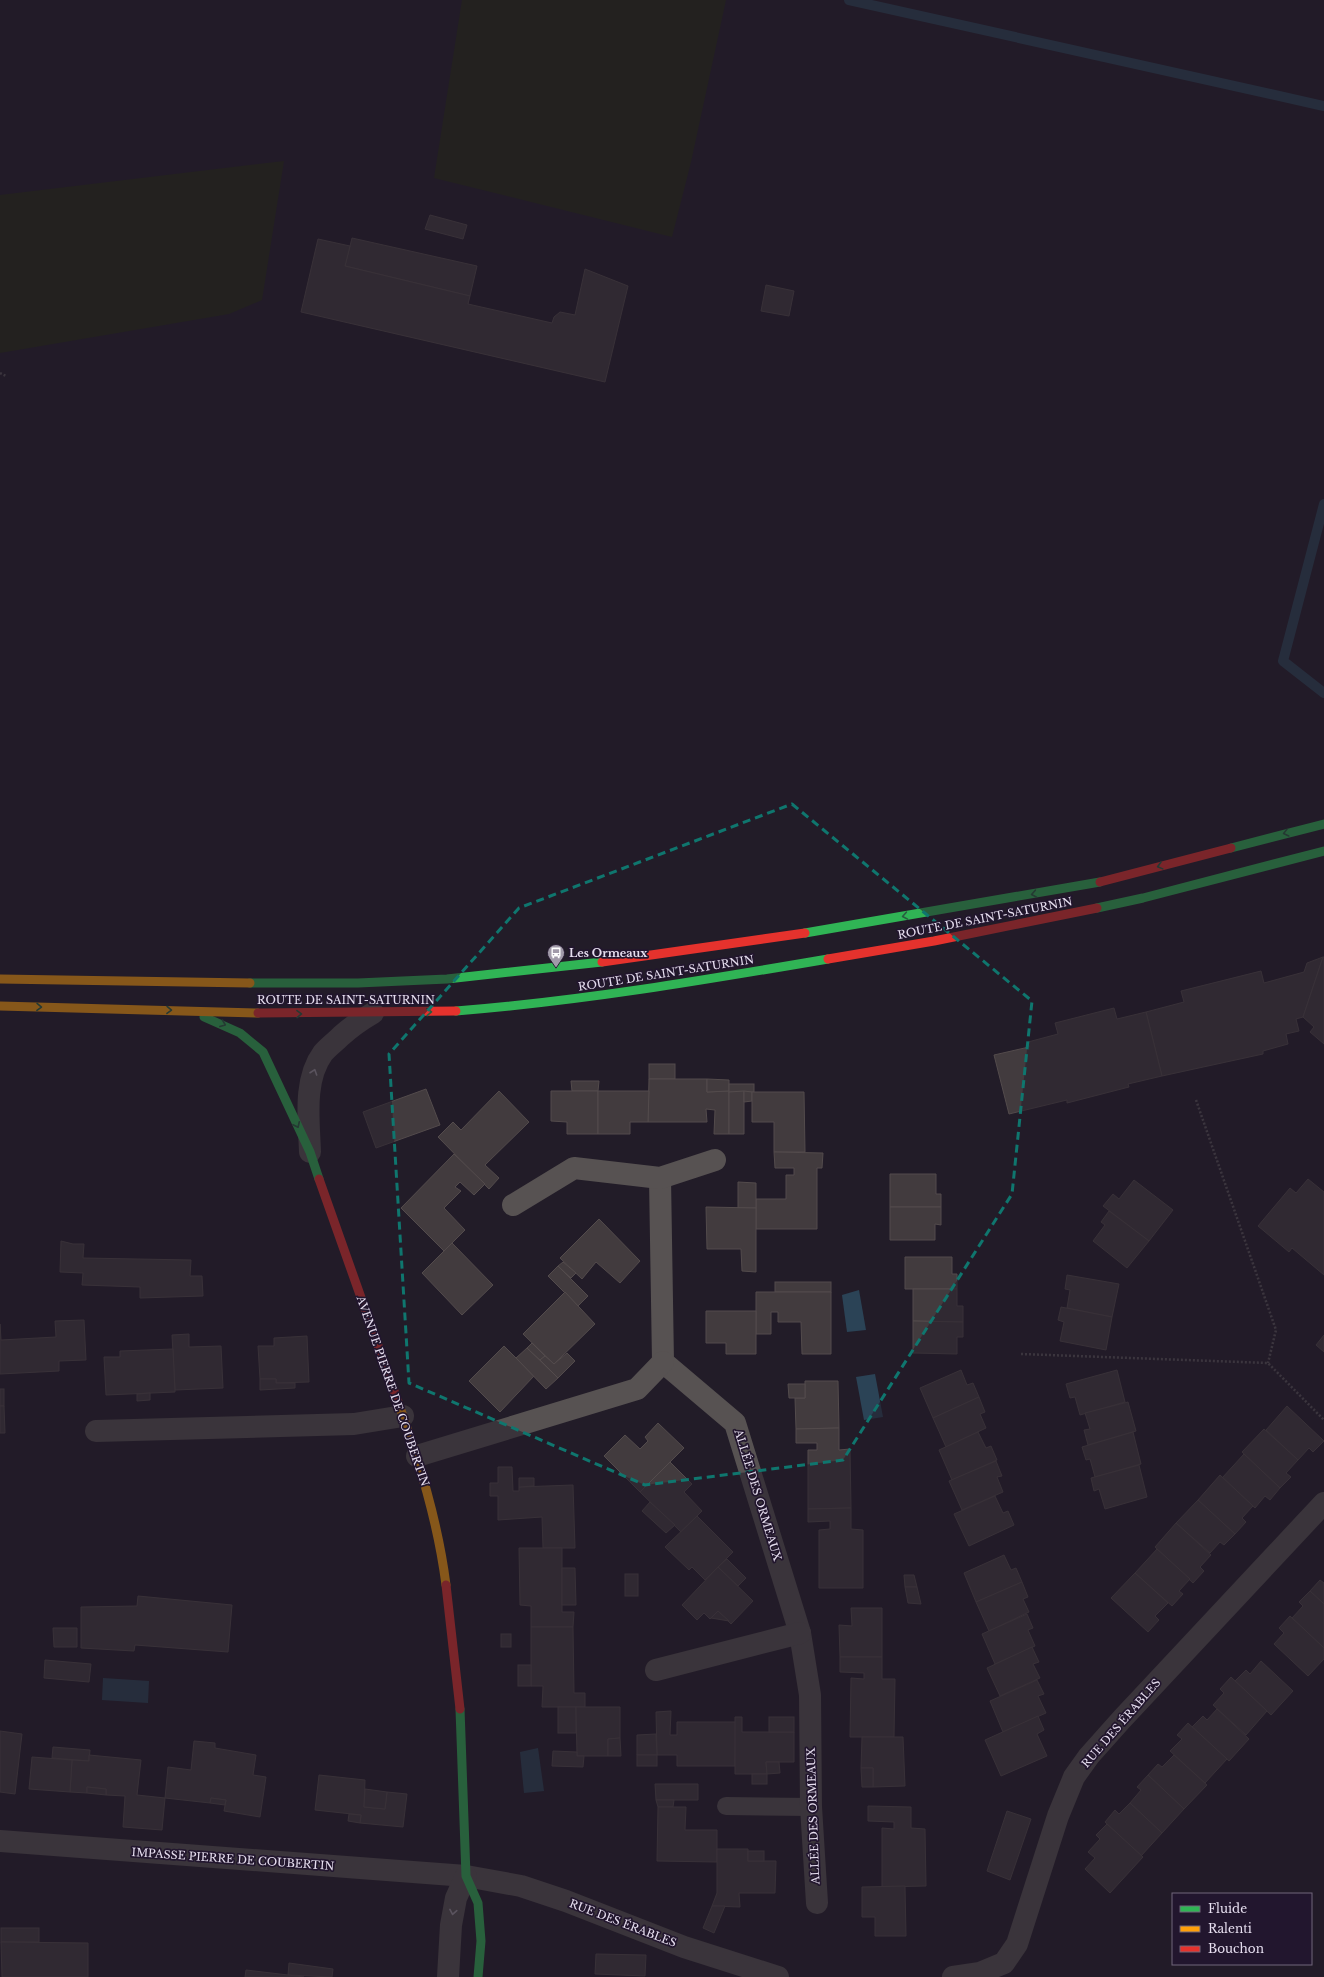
<svg xmlns="http://www.w3.org/2000/svg" width="1324" height="1977" font-family="'Libre Baskerville',serif">
<style>
.green{fill:#252916}
.water{fill:#2b4356}
.lines{fill:none;stroke-linecap:round;stroke-linejoin:round}
.stream{stroke:#2b4356;stroke-width:10}
.building{fill:#423b3e;stroke:#534b4c}
.path{stroke:#5a555a;stroke-width:2.5;stroke-dasharray:2 2;stroke-linecap:butt}
.lane{stroke:#575252;stroke-width:18}
.street{stroke:#575252;stroke-width:22}
.fast{stroke:#30b455;stroke-width:9}
.slow{stroke:#ff9f0a;stroke-width:9}
.jam{stroke:#e5322d;stroke-width:9}
.oneway{stroke:#285d40}
.oneway2{stroke:#9e98a0}
.marked{fill:none;stroke:#0f766e;stroke-width:3;stroke-dasharray:8 5;stroke-linejoin:round}
.labels{text-anchor:middle;stroke-width:3.5;stroke-linejoin:round;paint-order:stroke}
.street-label{font-size:11px;fill:#e6deef;stroke:#22162e}
.poi-label{font-size:11px;font-weight:bold;fill:#e6deef;stroke:#22162e;text-anchor:start}
</style>
<rect width="100%" height="100%" fill="#221c28"/>
<g class="green">
<polygon points="462,0 726,0 691,162 672,237 434,178"/>
<polygon points="284,161 262,300 229,314 0,353 0,195"/>
</g>
<g class="water">
<polygon points="859,1290 866,1330 847,1332 842,1295"/>
<polygon points="875,1374 883,1417 864,1420 856,1377"/>
<polygon points="103,1678 149,1681 148,1703 102,1700"/>
<polygon points="538,1748 544,1791 524,1793 520,1752"/>
</g>
<g class="lines">
<g class="stream">
<polyline points="849,0 1324,106"/>
<polyline points="1324,504 1283,661 1324,693"/>
</g>
</g>
<g class="building">
<polygon points="430,215 467,225 463,239 425,229"/>
<polygon points="352,238 477,266 470,296 345,266"/>
<polygon points="318,239 350,246 345,266 470,296 468,304 552,323 554,317 560,312 575,315 585,269 628,286 605,382 301,312"/>
<polygon points="766,285 794,291 789,316 761,311"/>
<polygon points="1323,957 1303,1017 1296,1019 1299,1031 1286,1034 1288,1044 1263,1051 1263,1054 1162,1076 1146,1012 1184,1002 1181,991 1261,971 1264,983 1304,972 1307,963"/>
<polygon points="1323,957 1324,957 1324,1044 1310,1032 1314,1027 1303,1017"/>
<polygon points="1114,1008 1117,1019 1146,1012 1162,1076 1128,1084 1129,1087 1067,1103 1067,1100 1009,1114 994,1055 1029,1047 1028,1042 1058,1034 1055,1023"/>
<rect x="649" y="1064" width="26" height="15"/>
<polygon points="649,1079 707,1079 707,1092 729,1091 729,1134 714,1134 715,1110 706,1109 707,1122 648,1122"/>
<polygon points="707,1079 729,1080 729,1091 707,1092"/>
<polygon points="571,1081 599,1081 598,1091 572,1091"/>
<rect x="729" y="1084" width="25" height="8"/>
<polygon points="426,1089 440,1125 376,1148 363,1112"/>
<polygon points="499,1091 529,1122 485,1165 499,1178 489,1189 438,1137 453,1122 461,1130"/>
<polygon points="551,1091 598,1091 598,1134 567,1134 567,1122 551,1121"/>
<polygon points="598,1091 649,1091 648,1122 630,1122 630,1134 598,1134"/>
<polygon points="744,1091 744,1134 729,1134 729,1092"/>
<polygon points="744,1091 752,1092 752,1101 744,1102"/>
<polygon points="752,1092 804,1092 805,1152 774,1152 774,1122 752,1122"/>
<polygon points="774,1152 823,1153 822,1168 817,1168 817,1229 756,1229 756,1199 786,1199 786,1175 794,1175 794,1168 775,1168"/>
<polygon points="454,1154 485,1184 474,1195 460,1182 455,1187 461,1191 444,1208 465,1230 444,1251 401,1208"/>
<polygon points="890,1174 936,1174 936,1194 941,1194 941,1207 890,1207"/>
<polygon points="1308,1179 1324,1192 1324,1275 1292,1248 1289,1252 1258,1226 1290,1188 1296,1193"/>
<polygon points="1134,1180 1173,1210 1149,1241 1103,1206 1113,1194 1119,1199"/>
<polygon points="738,1182 756,1183 756,1208 738,1208"/>
<polygon points="706,1207 756,1208 756,1272 742,1271 741,1249 707,1249"/>
<polygon points="890,1207 941,1207 941,1225 935,1224 935,1240 890,1240"/>
<polygon points="1109,1211 1149,1241 1127,1268 1093,1241 1105,1225 1101,1222"/>
<polygon points="599,1219 640,1261 620,1283 596,1262 582,1279 560,1258"/>
<polygon points="61,1241 73,1244 84,1244 83,1258 191,1260 190,1276 202,1276 203,1296 140,1298 140,1287 82,1285 83,1273 60,1272"/>
<polygon points="452,1243 493,1285 462,1315 422,1273"/>
<polygon points="905,1257 952,1257 952,1274 957,1274 957,1289 905,1289"/>
<polygon points="563,1262 576,1273 571,1278 558,1266"/>
<polygon points="558,1266 588,1296 578,1306 548,1276"/>
<polygon points="1067,1275 1119,1284 1112,1317 1067,1308 1070,1290 1065,1289"/>
<rect x="775" y="1282" width="56" height="10"/>
<polygon points="913,1289 957,1289 957,1306 963,1306 963,1322 913,1321"/>
<polygon points="565,1292 595,1324 554,1364 523,1334"/>
<polygon points="756,1292 831,1292 831,1354 802,1354 801,1322 778,1322 778,1312 771,1312 771,1334 756,1334"/>
<polygon points="1061,1307 1112,1317 1106,1350 1060,1341 1064,1322 1058,1320"/>
<polygon points="706,1311 756,1311 756,1354 726,1354 726,1343 706,1343"/>
<polygon points="84,1320 86,1360 59,1361 59,1371 0,1374 0,1324 1,1340 56,1337 55,1321"/>
<polygon points="913,1321 963,1322 963,1337 957,1337 957,1354 913,1353"/>
<polygon points="189,1334 189,1347 221,1346 223,1388 175,1390 172,1335"/>
<polygon points="1324,1335 1324,1352 1316,1345"/>
<polygon points="307,1336 309,1382 276,1383 276,1379 260,1379 258,1346 274,1346 274,1338"/>
<polygon points="532,1343 545,1356 540,1360 527,1348"/>
<polygon points="504,1346 534,1376 500,1412 469,1381"/>
<polygon points="527,1348 558,1378 546,1389 516,1358"/>
<polygon points="173,1349 175,1392 106,1395 104,1357 120,1357 120,1351"/>
<polygon points="567,1353 575,1361 558,1378 540,1360 545,1356 554,1364"/>
<polygon points="961,1370 967,1385 973,1383 979,1397 933,1418 920,1388"/>
<polygon points="1117,1370 1125,1402 1080,1415 1075,1397 1070,1398 1066,1384"/>
<polygon points="260,1379 276,1379 276,1383 295,1383 295,1388 260,1390"/>
<polygon points="805,1381 838,1381 839,1428 796,1429 795,1398 805,1398"/>
<polygon points="788,1384 805,1384 805,1398 789,1398"/>
<rect x="0" y="1389" width="4" height="17"/>
<polygon points="150,1393 150,1400 137,1401 137,1394"/>
<polygon points="979,1397 985,1412 980,1414 986,1428 946,1447 933,1418"/>
<polygon points="1128,1402 1136,1431 1088,1445 1084,1430 1090,1429 1085,1413"/>
<polygon points="0,1406 4,1406 5,1433 0,1433"/>
<polygon points="1287,1406 1324,1441 1313,1452 1309,1448 1298,1460 1266,1430"/>
<polygon points="658,1423 684,1448 640,1492 604,1456 625,1435 640,1449 648,1441 645,1437"/>
<polygon points="839,1428 839,1450 850,1449 851,1508 808,1509 808,1450 817,1450 817,1443 796,1443 796,1429"/>
<polygon points="1264,1429 1298,1460 1286,1473 1291,1477 1280,1488 1242,1452"/>
<polygon points="978,1432 986,1448 991,1446 997,1460 952,1480 939,1450"/>
<polygon points="1133,1432 1141,1464 1095,1477 1090,1459 1086,1460 1082,1447"/>
<polygon points="1244,1454 1280,1488 1270,1500 1265,1496 1255,1508 1222,1478"/>
<polygon points="996,1461 1002,1476 997,1477 1003,1492 962,1510 949,1481"/>
<polygon points="670,1462 692,1484 684,1492 702,1511 681,1532 640,1492"/>
<polygon points="1139,1465 1147,1497 1105,1509 1099,1489 1094,1491 1091,1478"/>
<polygon points="498,1467 512,1467 513,1491 519,1491 519,1487 573,1485 575,1548 543,1548 542,1517 498,1520 498,1496 490,1496 490,1483 498,1483"/>
<polygon points="1220,1475 1253,1506 1242,1518 1246,1522 1235,1534 1198,1500"/>
<polygon points="519,1478 534,1478 534,1486 519,1487"/>
<polygon points="995,1496 1003,1513 1008,1511 1014,1525 969,1546 954,1514"/>
<polygon points="1198,1500 1235,1534 1224,1545 1220,1542 1210,1553 1176,1523"/>
<polygon points="650,1502 675,1525 666,1533 642,1511"/>
<polygon points="851,1508 851,1529 863,1530 863,1588 819,1588 819,1530 830,1529 830,1521 808,1522 808,1509"/>
<polygon points="697,1516 733,1552 705,1580 692,1567 689,1570 665,1547"/>
<polygon points="1176,1523 1211,1555 1200,1567 1204,1571 1193,1583 1155,1547"/>
<polygon points="519,1548 562,1548 562,1612 574,1612 573,1627 531,1627 531,1606 520,1605"/>
<polygon points="1157,1549 1190,1579 1179,1591 1183,1594 1172,1606 1135,1573"/>
<polygon points="1004,1555 1011,1570 1016,1568 1022,1582 976,1602 964,1573"/>
<polygon points="727,1559 746,1578 738,1586 718,1567"/>
<polygon points="718,1567 753,1601 731,1624 718,1611 710,1619 704,1613 697,1620 682,1605"/>
<polygon points="562,1568 575,1568 576,1605 562,1605"/>
<polygon points="1135,1573 1168,1603 1155,1616 1159,1620 1148,1632 1111,1598"/>
<rect x="625" y="1574" width="13" height="22"/>
<polygon points="904,1575 914,1575 917,1587 905,1587"/>
<polygon points="1320,1580 1324,1583 1324,1604 1310,1591"/>
<polygon points="1022,1582 1028,1597 1023,1599 1029,1612 989,1631 976,1602"/>
<polygon points="905,1587 917,1587 921,1604 908,1603"/>
<polygon points="1310,1591 1324,1604 1324,1648 1292,1618 1303,1606 1299,1602"/>
<polygon points="138,1596 232,1605 228,1652 135,1645 134,1651 81,1648 81,1607 137,1606"/>
<polygon points="851,1608 882,1608 882,1657 840,1657 839,1625 852,1626"/>
<polygon points="718,1611 729,1621 711,1618"/>
<polygon points="1027,1614 1033,1628 1028,1630 1035,1646 995,1664 982,1634"/>
<polygon points="1290,1616 1324,1648 1324,1659 1308,1676 1274,1644 1284,1633 1279,1628"/>
<polygon points="531,1627 573,1627 574,1693 585,1693 585,1707 542,1707 543,1686 531,1686"/>
<polygon points="53,1628 77,1628 77,1647 54,1647"/>
<rect x="501" y="1634" width="10" height="13"/>
<polygon points="1032,1647 1039,1662 1033,1664 1040,1678 1000,1696 987,1668"/>
<polygon points="840,1657 882,1657 882,1679 895,1679 894,1737 850,1737 851,1678 864,1679 864,1673 840,1672"/>
<polygon points="45,1660 91,1664 89,1682 44,1678"/>
<polygon points="1261,1661 1293,1691 1271,1715 1235,1681 1246,1670 1250,1674"/>
<rect x="518" y="1665" width="13" height="21"/>
<polygon points="1231,1677 1267,1711 1246,1735 1213,1705 1224,1693 1220,1689"/>
<polygon points="1037,1680 1044,1694 1038,1696 1046,1713 1003,1732 990,1701"/>
<rect x="558" y="1707" width="18" height="26"/>
<polygon points="576,1707 620,1707 620,1738 608,1739 608,1756 577,1756"/>
<polygon points="1217,1709 1249,1739 1229,1761 1192,1727 1203,1716 1207,1720"/>
<polygon points="671,1711 670,1735 677,1735 677,1722 736,1722 735,1766 677,1766 677,1755 657,1755 656,1712"/>
<polygon points="1038,1716 1044,1730 1037,1734 1047,1756 1001,1776 985,1740"/>
<polygon points="735,1717 742,1717 742,1732 794,1732 794,1762 766,1762 767,1774 735,1774"/>
<rect x="769" y="1717" width="25" height="15"/>
<polygon points="1188,1723 1227,1759 1205,1783 1170,1751 1182,1739 1177,1735"/>
<polygon points="0,1731 22,1734 15,1794 0,1792"/>
<polygon points="656,1734 657,1755 637,1755 637,1735"/>
<polygon points="862,1737 903,1737 905,1786 873,1787 873,1768 861,1768"/>
<polygon points="620,1738 621,1756 608,1756 608,1739"/>
<polygon points="194,1741 215,1743 215,1748 256,1755 253,1775 266,1777 260,1817 224,1811 226,1800 211,1798 210,1803 165,1798 168,1767 191,1770"/>
<polygon points="53,1747 90,1750 89,1761 52,1758"/>
<polygon points="553,1751 577,1752 577,1756 584,1756 583,1767 552,1766"/>
<polygon points="89,1755 141,1760 137,1795 165,1798 162,1830 123,1827 125,1796 106,1795 106,1789 87,1787 87,1793 70,1792 72,1760 89,1761"/>
<rect x="637" y="1755" width="20" height="11"/>
<polygon points="1174,1755 1207,1785 1184,1809 1148,1775 1158,1764 1162,1767"/>
<polygon points="32,1757 72,1760 70,1792 29,1789"/>
<polygon points="766,1762 779,1762 780,1773 767,1774"/>
<polygon points="861,1768 873,1768 873,1787 862,1787"/>
<rect x="752" y="1774" width="15" height="10"/>
<polygon points="319,1775 365,1780 364,1807 385,1809 387,1792 407,1794 403,1827 360,1823 361,1815 315,1810"/>
<polygon points="1148,1775 1184,1809 1162,1833 1130,1803 1141,1790 1137,1787"/>
<polygon points="655,1784 698,1784 698,1800 656,1800"/>
<polygon points="87,1787 106,1789 106,1795 87,1793"/>
<polygon points="365,1789 387,1792 385,1809 364,1807"/>
<polygon points="211,1798 226,1800 225,1805 210,1803"/>
<polygon points="656,1800 674,1800 673,1807 658,1807"/>
<polygon points="1130,1803 1162,1833 1141,1856 1105,1822 1115,1810 1119,1814"/>
<polygon points="868,1806 911,1807 911,1828 925,1829 926,1886 882,1887 882,1828 894,1829 894,1822 868,1821"/>
<polygon points="658,1807 686,1807 685,1830 717,1830 717,1862 657,1861"/>
<polygon points="1007,1811 1031,1819 1010,1880 987,1871"/>
<polygon points="349,1814 361,1815 360,1823 348,1821"/>
<polygon points="1107,1824 1143,1857 1110,1893 1085,1869 1095,1858 1088,1852 1100,1839 1096,1835"/>
<polygon points="717,1849 748,1849 748,1861 776,1861 775,1893 739,1893 740,1907 712,1906 717,1893"/>
<rect x="748" y="1851" width="16" height="10"/>
<polygon points="905,1886 906,1936 875,1936 875,1917 862,1917 862,1887"/>
<polygon points="712,1906 725,1906 714,1933 703,1928"/>
<rect x="1" y="1928" width="38" height="14"/>
<polygon points="1,1942 88,1943 88,1977 2,1977"/>
<polygon points="596,1954 646,1955 645,1976 595,1974"/>
<polygon points="289,1963 333,1969 332,1977 288,1975"/>
<polygon points="246,1970 288,1975 304,1977 245,1977"/>
</g>
<g class="lines">
<g class="path">
<polyline points="0,373 6,376"/>
<polyline points="1196,1100 1276,1330 1268,1363"/>
<polyline points="1021,1354 1268,1363 1324,1420"/>
</g>
<polyline class="lane" points="726,1806 811,1807"/>
<g class="street">
<path d="M310 1152C309 1121 303 1080 323 1053 328 1047 335 1042 341 1036 351 1027 361 1020 373 1013"/>
<polyline points="660,1178 663,1362 735,1423 800,1633 810,1695 811,1807 817,1903"/>
<polyline points="513,1205 574,1168 660,1178 715,1160"/>
<polyline points="96,1431 354,1424 403,1416"/>
<polyline points="417,1456 637,1389 663,1362"/>
<polyline points="656,1670 800,1633"/>
<polyline points="0,1841 466,1876 521,1886 566,1901 684,1947 778,1977"/>
<polyline points="448,1977 451,1925 456,1898 466,1876"/>
<polyline points="953,1977 980,1973 1004,1963 1017,1944 1058,1816 1074,1777 1089,1756 1122,1719 1324,1503"/>
</g>
<g class="fast">
<polyline points="1231,848 1324,824"/>
<polyline points="1097,908 1143,898 1324,851"/>
<polyline points="805,933 1100,882"/>
<polyline points="250,983 358,983 447,979 602,962"/>
<path d="M456 1011C581 1001 705 980 828 959"/>
<polyline points="204,1017 240,1033 263,1052 310,1152 319,1179"/>
<polyline points="460,1709 466,1876 478,1903 481,1941 478,1977"/>
</g>
<g class="slow">
<polyline points="0,979 250,983"/>
<polyline points="0,1006 258,1013"/>
<path d="M398 1402C419 1461 438 1522 446 1585"/>
</g>
<g class="jam">
<polyline points="1100,882 1231,848"/>
<polyline points="828,959 934,941 1097,908"/>
<polyline points="602,962 805,933"/>
<polyline points="258,1013 456,1011"/>
<polyline points="319,1179 398,1402"/>
<polyline points="446,1585 460,1709"/>
</g>
</g>
<defs><path id="oneway-chevron" d="M-2-3.5L2.5 0L-2 3.5" fill="none" stroke-width="1.6" stroke-linecap="round" stroke-linejoin="round"/></defs>
<g class="oneway">
<use href="#oneway-chevron" transform="translate(1286 833) rotate(166)"/>
<use href="#oneway-chevron" transform="translate(1160 866) rotate(165)"/>
<use href="#oneway-chevron" transform="translate(1034 894) rotate(170)"/>
<use href="#oneway-chevron" transform="translate(905 916) rotate(170)"/>
<use href="#oneway-chevron" transform="translate(39 1007) rotate(1)"/>
<use href="#oneway-chevron" transform="translate(169 1010) rotate(1)"/>
<use href="#oneway-chevron" transform="translate(429 1012) rotate(-1)"/>
<use href="#oneway-chevron" transform="translate(299 1014) rotate(-1)"/>
<use href="#oneway-chevron" transform="translate(223 1024) rotate(21)"/>
<use href="#oneway-chevron" transform="translate(297 1125) rotate(65)"/>
</g>
<g class="oneway2">
<use href="#oneway-chevron" transform="translate(314 1072) rotate(-71)"/>
<use href="#oneway-chevron" transform="translate(453 1912) rotate(100)"/>
</g>
<path d="M0 0H1324V1977H0ZM792 804 1032 1001 1012 1194 843 1460 645 1485 409 1383 389 1054 519 908Z" fill="#221c28" fill-opacity=".55" fill-rule="evenodd"/>
<path class="marked" d="M792 804 1032 1001 1012 1194 843 1460 645 1485 409 1383 389 1054 519 908Z"/>
<defs>
<symbol id="bus-pin" viewBox="-11 -11 22 30"><path d="M0 17L-7.5 6A9.5 9.5 0 1 1 7.5 6Z" fill="#a19aa9" stroke="#22162e"/><path d="M-5-6H5V4H4V6H2V4H-2V6H-4V4H-5ZM-3.5-4V0h7V-4ZM-3.5 1.2v1.5H-2V1.2ZM2 1.2v1.5H3.5V1.2Z" fill="#fff"/></symbol>
</defs>
<g fill-rule="evenodd">
<use href="#bus-pin" x="546" y="943" width="20" height="27"/>
</g>
<g class="labels">
<g class="street-label">
<text transform="translate(985 918) rotate(-11)" y="4">ROUTE DE SAINT-SATURNIN</text>
<text transform="translate(666 973) rotate(-9)" y="4">ROUTE DE SAINT-SATURNIN</text>
<text x="346" y="1004">ROUTE DE SAINT-SATURNIN</text>
<text transform="translate(393 1391) rotate(71)" y="4">AVENUE PIERRE DE COUBERTIN</text>
<text transform="translate(758 1495) rotate(73)" y="4">ALLÉE DES ORMEAUX</text>
<text transform="translate(1121 1723) rotate(-49)" y="4">RUE DES ÉRABLES</text>
<text transform="translate(813 1816) rotate(-92)" y="4">ALLÉE DES ORMEAUX</text>
<text transform="translate(233 1859) rotate(4)" y="4">IMPASSE PIERRE DE COUBERTIN</text>
<text transform="translate(623 1923) rotate(21)" y="4">RUE DES ÉRABLES</text>
</g>
<g class="poi-label">
<text x="569" y="957">Les Ormeaux</text>
</g>
</g>
<rect x="1172" y="1893" width="140" height="72" fill="#22162e" stroke="#70667b"/>
<rect x="1180" y="1906" width="20" height="6" fill="#30b455" stroke="#70667b"/>
<text x="1208" y="1913" font-size="12" fill="#e6deef">Fluide</text>
<rect x="1180" y="1926" width="20" height="6" fill="#ff9f0a" stroke="#70667b"/>
<text x="1208" y="1933" font-size="12" fill="#e6deef">Ralenti</text>
<rect x="1180" y="1946" width="20" height="6" fill="#e5322d" stroke="#70667b"/>
<text x="1208" y="1953" font-size="12" fill="#e6deef">Bouchon</text>
</svg>
